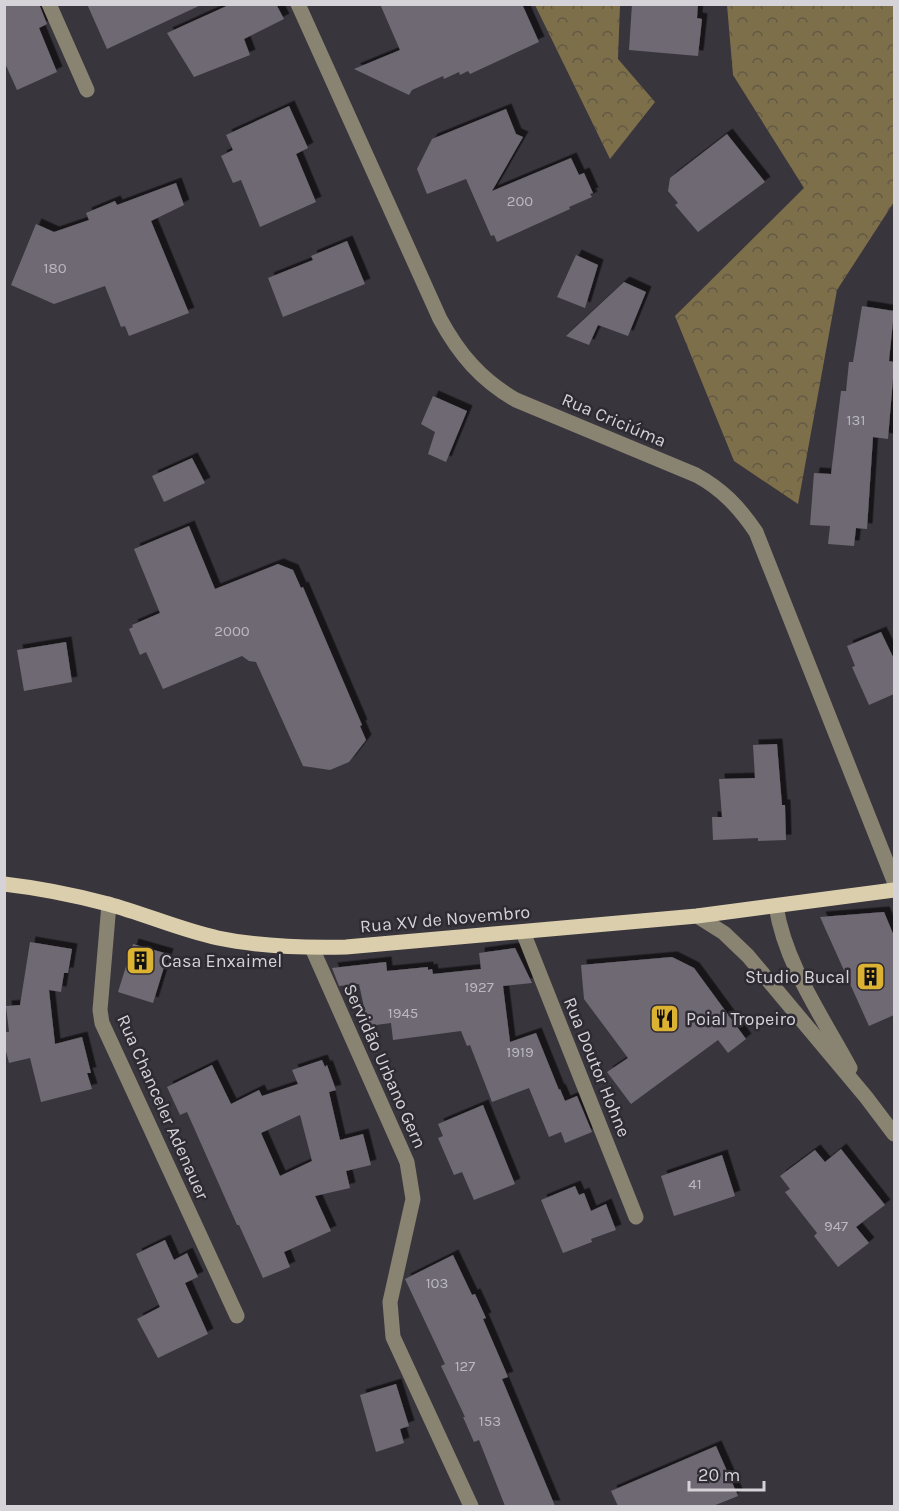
<svg xmlns="http://www.w3.org/2000/svg" width="899" height="1511" font-family="Karla,sans-serif">
<style>
.forest{fill:url(#forest-crowns)}
.building{fill:#6e6973;fill-rule:evenodd;filter:url(#shadow)}
.lines{fill:none;stroke-linecap:round;stroke-linejoin:round}
.minor{stroke:#898372;stroke-width:15}
.major{stroke:#dbceac;stroke-width:15}
.labels{text-anchor:middle;stroke-width:5;stroke-linejoin:round;paint-order:stroke}
.number-label{font-size:15px;fill:#bbb8bf}
.street-label{font-size:18px;fill:#d5d2d8;stroke:#2f2b33}
.poi-label{font-size:18px;fill:#d5d2d8;stroke:#2f2b33;text-anchor:start}
</style>
<defs>
<pattern id="forest-crowns" width="20" height="18" patternUnits="userSpaceOnUse" patternTransform="scale(1.5)"><rect width="20" height="18" fill="#7d6f4a"/><path d="M2 6a3 3 0 1 1 6 0M12 15a3 3 0 1 1 6 0" fill="none" stroke="#625946"/></pattern>
<filter id="shadow"><feDropShadow dx="5.5" dy="-5.5" stdDeviation="0" flood-color="#0009"/></filter>
</defs>
<rect width="100%" height="100%" fill="#39353d"/>
<g class="forest">
<polygon points="535,5 620,5 618,59 655,102 610,159"/>
<polygon points="727,5 894,5 894,202 837,290 798,504 734,461 675,316 804,188 733,75"/>
</g>
<g class="building">
<polygon points="4,4 39,4 47,24 39,28 57,72 17,90 4,61"/>
<polygon points="87,4 203,4 107,49"/>
<polygon points="231,4 276,4 284,19 244,39 250,55 194,77 167,33"/>
<polygon points="380,4 522,4 539,42 470,74 468,71 460,75 459,72 444,79 443,76 412,90 409,95 354,69 400,50"/>
<polygon points="632,4 698,4 697,18 702,19 698,56 629,50"/>
<polygon points="289,106 308,148 296,154 316,202 260,227 241,180 233,183 221,156 233,150 226,135"/>
<polygon points="506,109 516,134 523,137 492,191 571,158 579,175 584,173 593,193 590,194 592,197 569,207 570,209 497,242 494,235 491,236 466,179 427,194 417,169 432,139"/>
<polygon points="727,134 765,182 698,232 675,205 678,203 668,191 670,178"/>
<polygon points="176,183 184,205 151,221 189,313 129,336 125,326 121,327 105,286 54,304 11,285 36,224 54,232 89,220 86,213 115,201 117,205"/>
<polygon points="347,241 365,284 283,317 268,278 313,260 311,256"/>
<polygon points="576,255 598,265 585,308 557,297"/>
<polygon points="624,282 646,292 628,336 598,325 589,345 566,336"/>
<polygon points="862,306 894,311 889,361 894,362 894,366 888,439 873,437 867,529 856,528 854,546 828,544 830,526 810,525 814,473 831,474 841,391 846,391 849,362 853,362"/>
<polygon points="433,396 467,411 446,462 428,454 435,432 421,424"/>
<polygon points="192,458 205,483 164,502 152,476"/>
<polygon points="189,526 215,589 278,564 293,570 301,588 303,587 362,725 360,726 366,740 349,762 330,770 303,766 256,662 249,661 242,656 163,689 146,652 140,655 129,629 133,627 132,625 160,613 134,549"/>
<polygon points="881,632 894,659 894,694 869,705 852,667 855,666 847,646"/>
<polygon points="66,642 72,682 24,691 17,650"/>
<polygon points="777,744 782,805 785,805 786,840 758,841 758,838 713,840 712,817 722,817 719,779 755,778 753,745"/>
<polygon points="884,912 894,936 894,1015 869,1026 820,917"/>
<polygon points="30,942 72,949 68,973 64,973 61,992 49,990 55,1044 82,1037 91,1073 87,1073 92,1089 41,1102 30,1058 9,1063 4,1044 4,1032 9,1032 6,1006 20,1005"/>
<polygon points="133,944 168,954 153,1003 118,992"/>
<polygon points="515,948 532,983 503,986 510,1042 536,1033 559,1090 560,1089 565,1101 577,1096 592,1132 565,1143 561,1132 549,1137 529,1088 492,1102 470,1045 467,1046 461,1031 393,1040 391,1023 368,1026 359,984 339,986 332,968 386,962 387,971 428,967 428,970 432,969 433,974 481,969 479,953"/>
<polygon points="672,957 694,968 746,1039 728,1053 718,1040 631,1104 607,1072 628,1058 584,999 581,965"/>
<path d="M322 1060 325 1067 327 1065 336 1090 329 1092 340 1140 363 1134 371 1165 346 1171 350 1188 315 1196 331 1231 284 1252 290 1267 263 1278 239 1225H237L187 1112 180 1115 167 1087 212 1065 231 1104 259 1090 262 1096 298 1084 292 1070ZM300 1115 312 1161 280 1176 261 1133Z"/>
<polygon points="483,1105 515,1184 474,1200 462,1172 454,1175 438,1138 443,1136 438,1124"/>
<polygon points="841,1149 885,1205 856,1227 869,1243 838,1267 814,1236 817,1233 785,1192 790,1189 780,1176 815,1150 825,1162"/>
<polygon points="722,1155 735,1196 674,1216 661,1176"/>
<polygon points="575,1186 579,1195 584,1193 591,1211 606,1204 616,1230 591,1239 592,1242 563,1253 541,1200"/>
<polygon points="165,1240 174,1260 187,1253 198,1277 185,1283 208,1334 158,1358 137,1319 160,1307 136,1254"/>
<polygon points="453,1255 472,1295 475,1294 486,1318 483,1319 508,1377 502,1379 555,1506 505,1506 479,1440 474,1442 463,1417 465,1417 441,1366 445,1364 405,1279"/>
<polygon points="396,1384 409,1426 400,1429 404,1443 376,1452 360,1395"/>
<polygon points="716,1446 738,1496 713,1506 618,1506 611,1491"/>
</g>
<g class="lines">
<g class="minor">
<polyline points="49,4 87,90"/>
<path d="M298 4 440 319C459 354 481 380 516 400L696 475C722 489 739 507 756 532L894 881"/>
<polyline points="109,904 100,1010 102,1023 237,1316"/>
<path d="M776 906C785 964 822 1016 850 1068"/>
<polyline points="697,916 724,933 748,956 866,1097 894,1134"/>
<polyline points="523,932 636,1217"/>
<polyline points="312,948 407,1162 413,1199 390,1302 393,1337 471,1506"/>
</g>
<path class="major" d="M4 884C39 888 74 895 108 904 145 914 181 930 218 938 261 947 303 948 346 947L697 916 894 890"/>
</g>
<defs>
<symbol id="building-square" viewBox="-11 -11 22 22"><rect x="-9" y="-9" width="18" height="18" rx="4" fill="#dcb233" stroke="#2f2b33"/><path d="M-4-6H4V6H1V3H-1V6H-4ZM-2.5-4.3h1.7v1.8h-1.7ZM.8-4.3h1.7v1.8H.8ZM-2.5-1h1.7V.8h-1.7ZM.8-1h1.7V.8H.8Z" fill="#111"/></symbol>
<symbol id="restaurant-square" viewBox="-11 -11 22 22"><rect x="-9" y="-9" width="18" height="18" rx="4" fill="#dcb233" stroke="#2f2b33"/><path d="M-5-6h1v4h1v-4h1v4h1v-4h1v5L-1.5 .5V6h-2V.5L-5-1ZM5-6V6H3V1.5H1.5Q1.5-4 5-6Z" fill="#111"/></symbol>
</defs>
<g fill-rule="evenodd">
<use href="#building-square" x="124" y="944" width="33" height="33"/>
<use href="#building-square" x="854" y="960" width="33" height="33"/>
<use href="#restaurant-square" x="648" y="1002" width="33" height="33"/>
</g>
<g class="labels">
<g class="number-label">
<text x="520" y="206">200</text>
<text x="55" y="273">180</text>
<text x="856" y="425">131</text>
<text x="232" y="636">2000</text>
<text x="479" y="992">1927</text>
<text x="403" y="1018">1945</text>
<text x="520" y="1057">1919</text>
<text x="695" y="1189">41</text>
<text x="836" y="1231">947</text>
<text x="437" y="1288">103</text>
<text x="465" y="1371">127</text>
<text x="490" y="1426">153</text>
</g>
<g class="street-label">
<text transform="translate(614 420) rotate(23)" y="6">Rua Criciúma</text>
<text transform="translate(445 919) rotate(-5)" y="6">Rua XV de Novembro</text>
<text transform="translate(385 1066) rotate(66)" y="6">Servidão Urbano Gern</text>
<text transform="translate(597 1067) rotate(68)" y="6">Rua Doutor Hohne</text>
<text transform="translate(163 1107) rotate(66)" y="6">Rua Chanceler Adenauer</text>
</g>
<g class="poi-label">
<text x="161" y="967">Casa Enxaimel</text>
<text x="850" y="983" text-anchor="end">Studio Bucal</text>
<text x="686" y="1025">Poial Tropeiro</text>
</g>
</g>
<rect width="899" height="1511" fill="none" stroke="#d5d2d8" stroke-width="12"/>
<path d="M689 1481v9h75v-9" fill="none" stroke="#d5d2d8" stroke-width="3"/>
<text x="698" y="1481" font-size="18" fill="#d5d2d8" stroke="#2f2b33" stroke-width="4.5" paint-order="stroke">20 m</text>
</svg>
